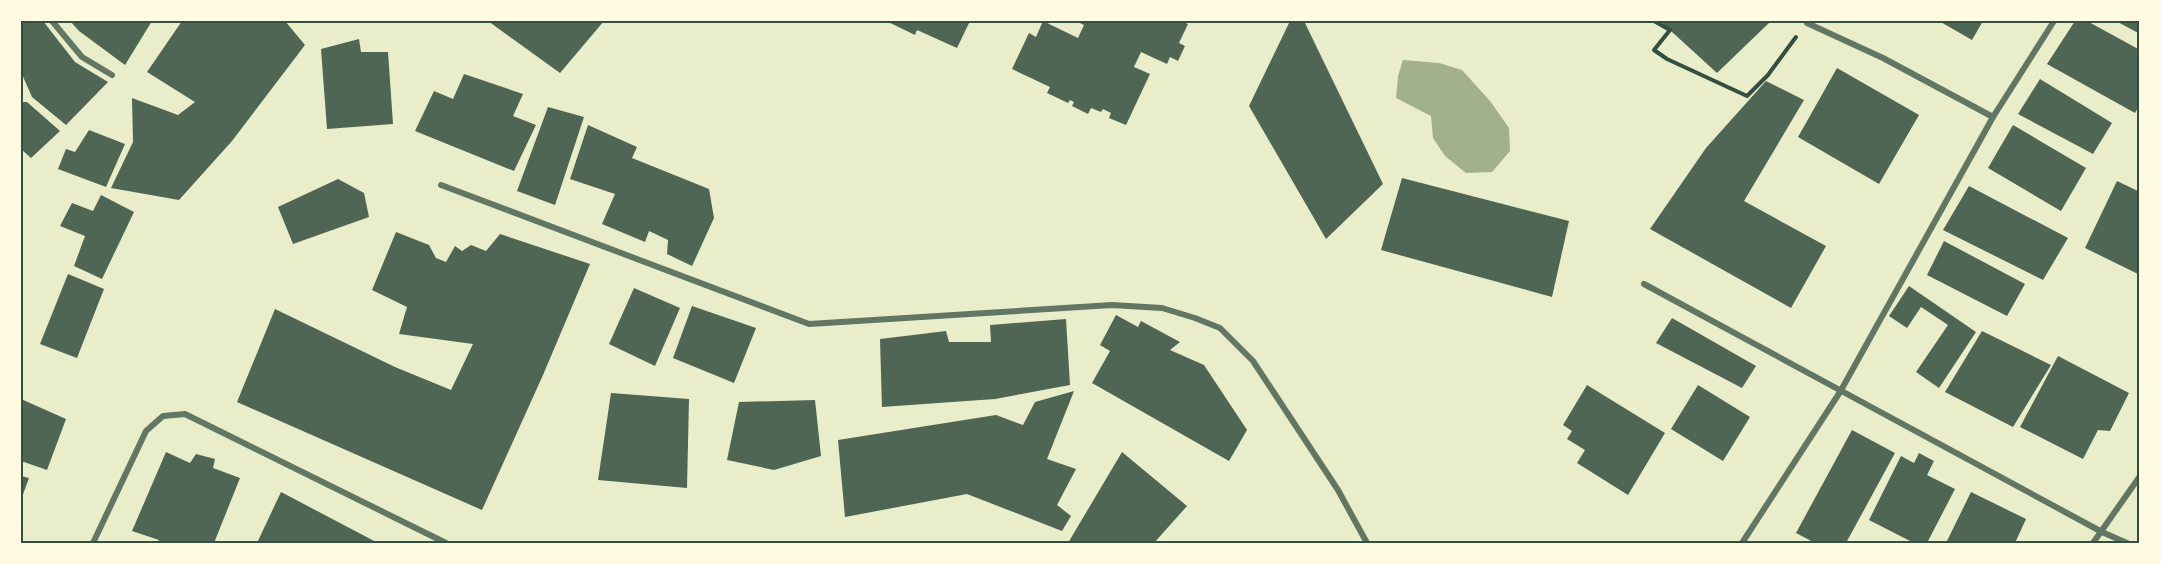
<svg xmlns="http://www.w3.org/2000/svg" width="2161" height="564" font-family="'Noto Sans',sans-serif">
<style>
.water{fill:#a3b18a}
.building{fill:#4f6655}
.lines{fill:none;stroke-linecap:round;stroke-linejoin:round}
.path{stroke:#344e41;stroke-width:4}
.minor{stroke:#617663;stroke-width:6}
.neatline{fill:none;stroke:#344e41;stroke-width:2}
</style>
<rect width="100%" height="100%" fill="#e9edc9"/>
<polygon class="water" points="1403,60 1439,63 1462,70 1490,101 1509,128 1510,151 1492,172 1466,173 1445,156 1433,138 1431,116 1396,98 1398,76"/>
<g class="building">
<polygon points="21,21 43,21 75,62 108,82 66,125 32,97 21,72"/>
<polygon points="70,21 152,21 125,65 79,31"/>
<polygon points="182,21 285,21 305,45 232,141 179,200 111,188 133,142 132,98 178,115 195,102 147,72"/>
<polygon points="488,21 604,21 560,73"/>
<polygon points="886,21 970,21 957,48 917,30 915,35"/>
<polygon points="1043,21 1078,38 1084,25 1076,21 1181,21 1188,24 1179,43 1185,46 1178,61 1170,57 1167,64 1141,52 1134,67 1150,74 1126,125 1109,118 1111,113 1103,109 1101,112 1091,108 1088,114 1072,106 1074,102 1070,100 1068,103 1047,93 1050,87 1012,69 1029,33 1036,37"/>
<polygon points="1290,21 1304,21 1383,184 1326,239 1249,106"/>
<polygon points="1660,21 1771,21 1717,73"/>
<polygon points="1939,21 1983,21 1972,40"/>
<polygon points="2075,21 2087,21 2140,50 2140,104 2135,113 2047,64"/>
<polygon points="2116,21 2140,21 2140,34"/>
<polygon points="359,39 361,52 388,52 393,124 327,129 321,49"/>
<polygon points="1837,68 1919,115 1879,184 1798,137"/>
<polygon points="464,74 523,94 513,116 536,125 514,171 415,131 434,91 453,99"/>
<polygon points="2040,79 2112,123 2093,154 2018,114"/>
<polygon points="1766,81 1804,100 1744,201 1826,246 1791,308 1650,229 1706,148"/>
<polygon points="21,102 27,102 60,131 31,158 21,149"/>
<polygon points="548,107 584,117 555,205 517,191"/>
<polygon points="588,125 637,147 632,158 709,189 714,218 692,266 667,254 668,240 649,231 645,242 602,224 615,194 570,179"/>
<polygon points="2013,125 2086,168 2061,211 1988,168"/>
<polygon points="89,130 125,144 106,187 58,169 66,149 75,152"/>
<polygon points="1402,178 1569,221 1552,297 1381,250"/>
<polygon points="338,179 364,193 369,217 293,244 278,207"/>
<polygon points="2117,181 2140,192 2140,204 2138,209 2140,210 2140,275 2085,248"/>
<polygon points="1969,186 2068,238 2043,280 1943,230"/>
<polygon points="101,195 134,212 102,279 74,266 85,236 60,226 72,203 93,211"/>
<polygon points="396,232 429,245 436,258 446,262 455,246 462,251 471,245 486,251 500,234 590,264 543,375 482,510 237,402 275,309 395,367 451,390 473,344 399,334 407,307 372,290"/>
<polygon points="1944,241 2025,284 2007,316 1927,275"/>
<polygon points="68,274 104,289 77,358 40,344"/>
<polygon points="1909,286 1976,332 1939,388 1916,372 1948,325 1921,307 1907,328 1889,316"/>
<polygon points="634,288 680,308 655,366 609,344"/>
<polygon points="692,306 756,328 734,383 673,358"/>
<polygon points="1116,315 1138,327 1141,321 1180,342 1170,350 1204,365 1247,430 1229,461 1092,383 1110,351 1100,345"/>
<polygon points="1672,318 1756,366 1742,388 1656,343"/>
<polygon points="1066,319 1070,385 995,399 882,407 880,339 946,331 949,342 991,342 990,325"/>
<polygon points="1982,331 2051,365 2013,427 1945,392"/>
<polygon points="2058,356 2129,393 2110,431 2098,430 2083,459 2020,427"/>
<polygon points="1587,385 1665,433 1628,495 1577,463 1585,450 1567,439 1572,431 1563,425"/>
<polygon points="1698,385 1750,417 1723,461 1671,429"/>
<polygon points="1074,391 1047,459 1076,469 1057,505 1071,516 1062,531 967,494 845,517 838,440 996,415 1023,425 1035,402"/>
<polygon points="611,393 689,399 687,488 598,480"/>
<polygon points="21,399 66,419 47,470 21,461"/>
<polygon points="815,400 821,456 774,470 727,460 739,402"/>
<polygon points="1852,430 1895,453 1846,543 1815,543 1796,533"/>
<polygon points="166,452 190,463 196,454 215,459 213,468 240,478 214,543 157,543 159,540 132,531"/>
<polygon points="1122,452 1187,506 1154,543 1068,543"/>
<polygon points="1919,453 1934,461 1927,475 1955,489 1927,543 1914,543 1869,520 1901,456 1914,463"/>
<polygon points="21,476 29,478 21,500"/>
<polygon points="281,492 378,543 257,543"/>
<polygon points="1971,492 2026,519 2015,543 1946,543"/>
</g>
<g class="lines">
<polyline class="path" points="1654,21 1670,30 1654,50 1667,59 1747,96 1768,75 1796,37"/>
<g class="minor">
<polyline points="52,21 82,57 112,75"/>
<polyline points="1807,23 1883,58 1993,117"/>
<polyline points="441,185 809,324 1112,305 1162,308 1195,318 1220,328 1253,361 1338,490 1367,543"/>
<polyline points="1644,284 2102,532 2127,543"/>
<polyline points="93,543 146,431 163,416 185,414 446,543"/>
<polyline points="1742,543 1840,392 1993,117 2054,21"/>
<polyline points="2093,543 2140,476"/>
</g>
</g>
<rect width="2161" height="564" fill="none" stroke="#fefae0" stroke-width="45"/>
<rect x="22" y="22" width="2116" height="520" class="neatline"/>
</svg>
